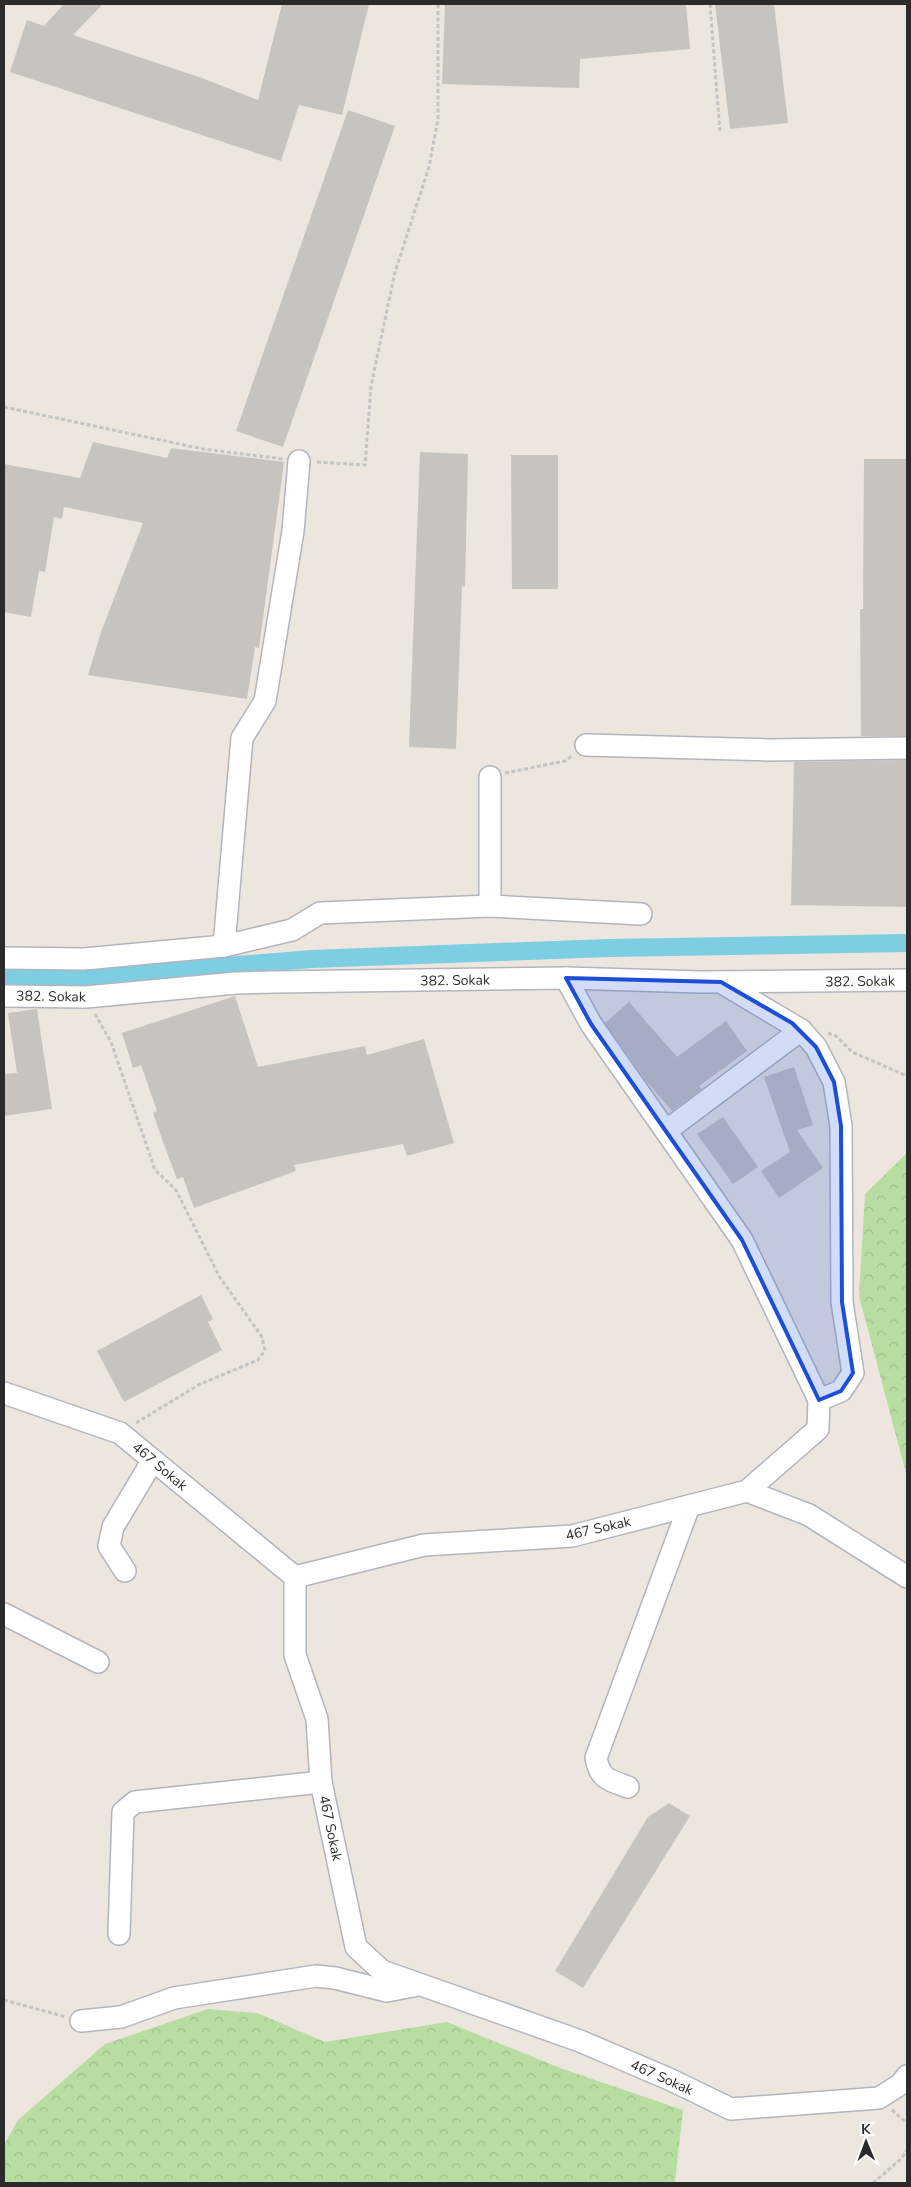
<svg xmlns="http://www.w3.org/2000/svg" width="911" height="2187" font-family="'Nunito Sans',sans-serif">
<style>
.forest{fill:url(#forest-crowns)}
.lines{fill:none;stroke-linecap:round;stroke-linejoin:round}
.canal{stroke:#7dcde3;stroke-width:18}
.building{fill:#c7c3be}
.minor-casing{stroke:#b2b5bd;stroke-width:24}
.path{stroke:#c4c4c4;stroke-width:3;stroke-dasharray:4 2.5;stroke-linecap:butt}
.minor{stroke:#fff;stroke-width:21}
.marked{fill:#1d4ed8;fill-opacity:0.2;stroke:#1d4ed8;stroke-width:4;stroke-linejoin:round}
.labels{text-anchor:middle;stroke-width:5;stroke-linejoin:round;paint-order:stroke}
.street-label{font-size:14px;fill:#2b2b2b;stroke:#fff}
</style>
<defs>
<pattern id="forest-crowns" width="20" height="18" patternUnits="userSpaceOnUse" patternTransform="scale(1.25)"><rect width="20" height="18" fill="#b8dda1"/><path d="M2 6a3 3 0 1 1 6 0M12 15a3 3 0 1 1 6 0" fill="none" stroke="#9ebe8b"/></pattern>
</defs>
<rect width="100%" height="100%" fill="#ece6df"/>
<g class="forest">
<polygon points="907,1153 907,1477 859,1296 865,1194"/>
<polygon points="208,2009 257,2013 325,2042 447,2022 560,2068 683,2110 675,2183 4,2183 4,2145 18,2120 105,2044"/>
</g>
<g class="lines">
<polyline class="canal" points="4,976 74,979 311,959 608,948 907,943"/>
</g>
<g class="building">
<polygon points="64,4 103,4 73,35 202,78 258,100 282,4 369,4 342,115 299,105 281,161 10,72 27,20 44,26"/>
<polygon points="445,4 686,4 690,49 580,59 579,88 442,84"/>
<polygon points="715,4 774,4 788,123 730,129"/>
<polygon points="348,110 395,126 283,447 236,431"/>
<polygon points="93,442 167,458 171,448 284,462 259,648 255,647 247,699 88,675 101,632 143,523 64,507 62,519 54,517 45,572 39,571 31,617 4,612 4,464 80,478"/>
<polygon points="420,452 468,454 465,587 462,586 456,749 409,747"/>
<polygon points="511,455 558,455 558,589 512,589"/>
<polygon points="864,459 907,459 907,736 861,736 860,609 863,609"/>
<polygon points="907,760 907,907 791,905 794,762"/>
<polygon points="235,996 258,1067 365,1046 367,1055 424,1039 454,1143 407,1156 403,1144 294,1165 296,1171 194,1208 183,1177 177,1179 163,1142 153,1113 157,1111 141,1065 133,1068 122,1033"/>
<polygon points="629,1002 677,1057 726,1021 747,1051 699,1086 702,1089 672,1111 646,1081 605,1023"/>
<polygon points="37,1009 52,1109 4,1116 4,1074 17,1073 8,1013"/>
<polygon points="794,1067 813,1125 797,1130 823,1168 779,1198 761,1171 790,1152 764,1077"/>
<polygon points="723,1117 758,1167 733,1184 697,1134"/>
<polygon points="201,1295 213,1319 208,1322 222,1350 124,1402 97,1351"/>
<polygon points="669,1803 690,1816 583,1988 555,1971 648,1817"/>
</g>
<g class="lines">
<defs>
<g id="minor">
<polyline points="586,745 770,750 907,748"/>
<polyline points="490,906 490,777"/>
<polyline points="224,946 242,738 265,701 293,531 299,461"/>
<polyline points="4,958 84,959 224,946 292,930 320,913 490,906 641,914"/>
<polyline points="724,984 801,1030 816,1047 834,1082 841,1126 842,1302 853,1373 841,1391 819,1400"/>
<polyline points="4,996 86,997 236,983 275,982 566,978 701,982 907,980"/>
<polyline points="666,1131 801,1030"/>
<polyline points="4,1393 120,1433 295,1577 295,1655 317,1719 321,1782 356,1947 382,1971 580,2041 669,2079 731,2109 879,2098 901,2084 907,2076"/>
<polyline points="747,1491 809,1515 907,1577"/>
<polyline points="125,1571 109,1546 113,1527 153,1460"/>
<polyline points="295,1577 424,1545 572,1536 747,1491 818,1429 819,1400 742,1240 591,1024 566,978"/>
<polyline points="4,1614 98,1662"/>
<path d="M628 1787C608 1780 600 1779 596 1758L689 1506"/>
<polyline points="119,1934 123,1812 135,1802 321,1782"/>
<polyline points="81,2021 121,2017 174,1998 316,1976 335,1978 387,1991 418,1985"/>
</g>
</defs>
<use href="#minor" class="minor-casing"/>
<g class="path">
<polyline points="710,4 720,133"/>
<polyline points="4,407 203,449 283,459"/>
<polyline points="317,462 365,465 371,386 395,272 429,167 438,119 438,4"/>
<polyline points="505,773 565,761 573,755"/>
<polyline points="95,1014 111,1042 155,1170 176,1190 219,1276 262,1337 265,1350 258,1360 200,1384 136,1423"/>
<polyline points="828,1033 836,1036 852,1052 907,1076"/>
<polyline points="4,2000 66,2017"/>
<polyline points="892,2110 907,2123"/>
<polyline points="873,2183 901,2159 907,2150"/>
</g>
<use href="#minor" class="minor"/>
</g>
<path class="marked" d="M566 978 721 982 792 1023 816 1047 834 1082 841 1126 842 1302 853 1373 841 1391 819 1400 742 1240 591 1024Z"/>
<g class="labels">
<g class="street-label">
<text transform="translate(455 980) rotate(-1)" y="5">382. Sokak</text>
<text transform="translate(860 981) rotate(-1)" y="5">382. Sokak</text>
<text transform="translate(51 996) rotate(1)" y="5">382. Sokak</text>
<text transform="translate(160 1466) rotate(40)" y="5">467 Sokak</text>
<text transform="translate(598 1528) rotate(-13)" y="5">467 Sokak</text>
<text transform="translate(331 1828) rotate(78)" y="5">467 Sokak</text>
<text transform="translate(662 2077) rotate(24)" y="5">467 Sokak</text>
</g>
</g>
<rect width="911" height="2187" fill="none" stroke="#2b2b2b" stroke-width="10"/>
<g transform="translate(866 2142) rotate(359)" stroke="#ffffff" stroke-width="4" paint-order="stroke">
<path d="M0-4L9 19L0 12L-9 19Z" fill="#2b2b2b"/>
<text y="-8" font-size="14" font-weight="bold" text-anchor="middle" fill="#2b2b2b">K</text>
</g>
</svg>
